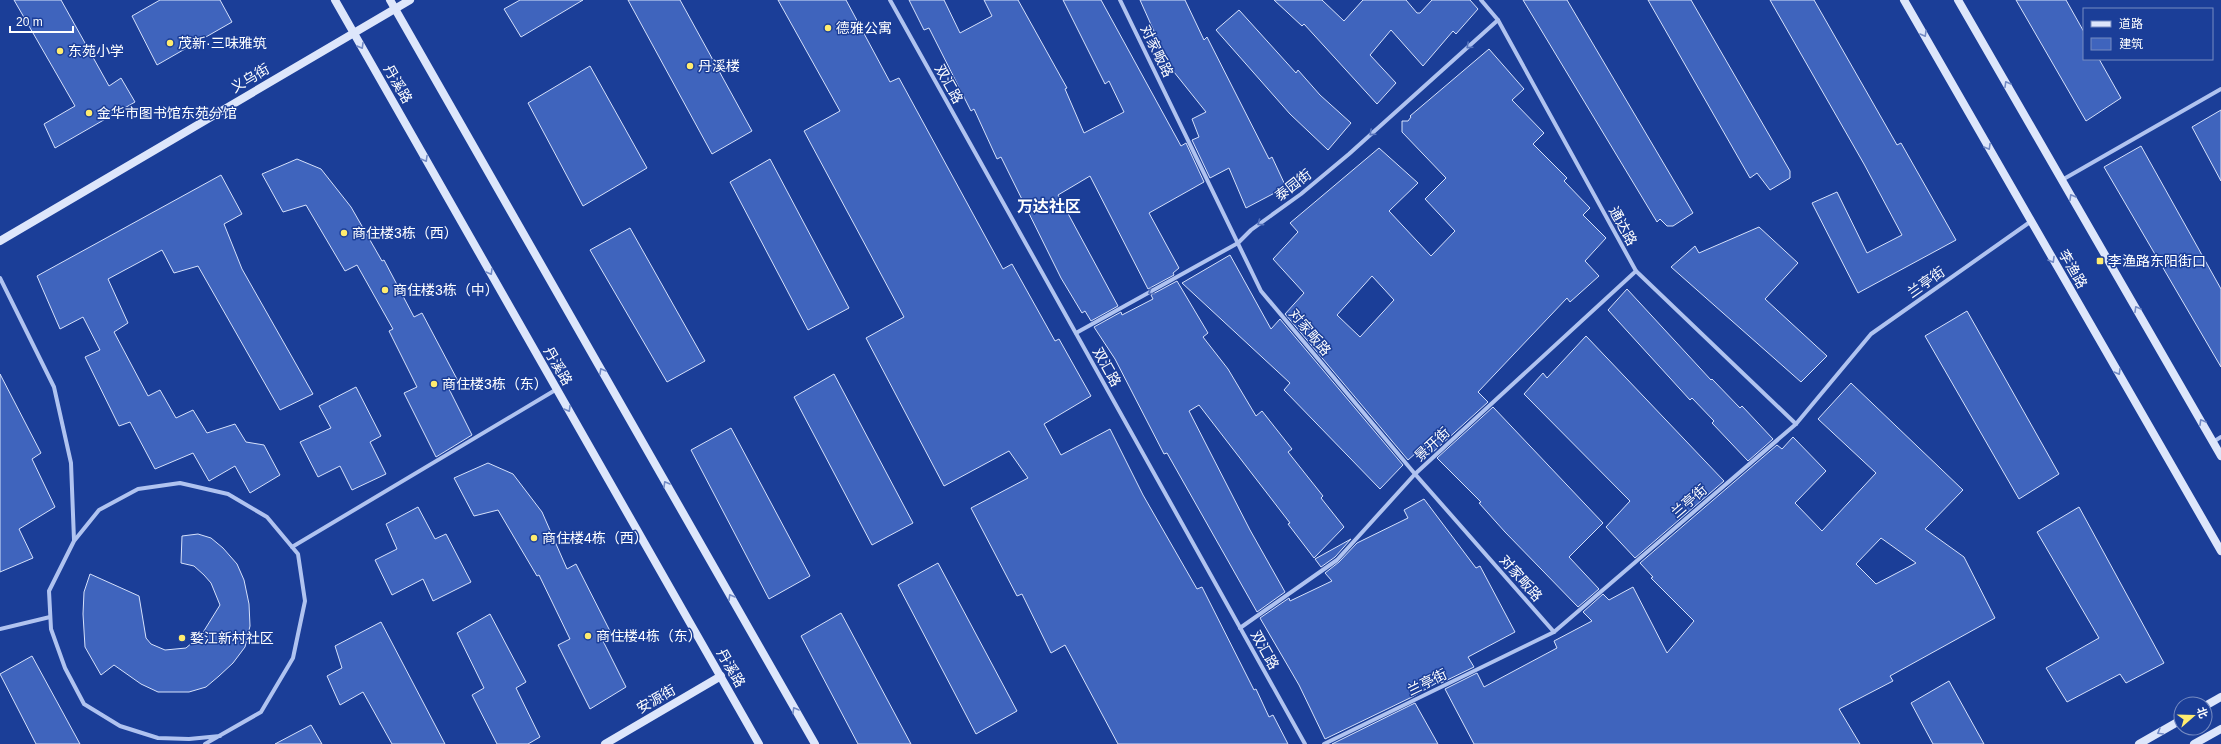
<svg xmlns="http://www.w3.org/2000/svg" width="2221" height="744" font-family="Arial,'Noto Sans SC',sans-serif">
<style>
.building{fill:#3f64bd;stroke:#d6e1fb;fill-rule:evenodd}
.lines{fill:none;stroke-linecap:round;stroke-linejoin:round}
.street{stroke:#b0c3f0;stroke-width:4}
.secondary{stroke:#dde6fb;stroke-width:8}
.oneway{stroke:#728ac5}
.oneway2{stroke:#5773bb}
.poi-dot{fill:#ffec6f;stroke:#1b3e98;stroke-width:1.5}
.labels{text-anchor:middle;stroke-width:3;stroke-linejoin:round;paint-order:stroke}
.poi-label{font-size:14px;fill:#fff;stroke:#1b3e98;text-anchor:start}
.street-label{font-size:14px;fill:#fff;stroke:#1b3e98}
.quarter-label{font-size:16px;font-weight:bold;fill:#fff;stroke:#1b3e98}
</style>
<rect width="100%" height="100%" fill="#1b3e98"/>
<g class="building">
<polygon points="14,0 61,0 109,86 121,78 135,102 55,148 44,124 75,106"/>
<polygon points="160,0 220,0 232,22 157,65 132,16"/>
<polygon points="520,0 583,0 521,37 504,9"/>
<polygon points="628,0 680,0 752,131 712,154"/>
<polygon points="778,0 846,0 890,82 899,78 1003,269 1012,264 1055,341 1059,339 1091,396 1044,424 1061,455 1110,429 1143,495 1197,589 1202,587 1254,690 1256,689 1269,717 1273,715 1288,744 1118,744 1065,645 1051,653 1022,594 1017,596 971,508 1028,478 1009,451 944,486 866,338 904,317 804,131 840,111"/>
<polygon points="909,0 944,0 960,33 992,16 984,0 1018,0 1067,88 1065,89 1084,133 1124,112 1109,81 1105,84 1063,0 1101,0 1181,146 1186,143 1204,182 1149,213 1179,268 1173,273 1174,275 1148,289 1090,176 1058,195 1118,306 1091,321 1085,311 1082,313 1061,278 1001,157 997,159 974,109 971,111 929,28 924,30"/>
<polygon points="1140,0 1185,0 1204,40 1207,37 1269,159 1272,157 1286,187 1246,208 1229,168 1210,178 1192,140 1199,137 1192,119 1206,112 1170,67"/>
<polygon points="1274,0 1322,0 1344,21 1363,0 1406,0 1417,13 1420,13 1432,0 1470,0 1478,9 1456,34 1453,31 1423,66 1391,30 1370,55 1396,83 1377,104 1304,24 1302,26"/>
<polygon points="1523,0 1567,0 1693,213 1673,226 1667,226 1660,219 1657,222"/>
<polygon points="1648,0 1691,0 1790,171 1790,178 1770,190 1757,173 1750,178"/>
<polygon points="1770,0 1814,0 1897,145 1901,143 1956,240 1858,293 1812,203 1837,192 1867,253 1902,235 1864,164"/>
<polygon points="2016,0 2066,0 2084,32 2084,59 2099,59 2121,98 2086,121"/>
<polygon points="1239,10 1296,73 1298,70 1320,95 1351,123 1328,150 1290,114 1216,30"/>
<path d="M1489 49 1524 89 1512 100 1544 133 1533 144 1567 178 1564 181 1590 208 1583 215 1606 238 1585 261 1599 276 1570 302 1567 298 1478 392 1488 402 1432 453 1425 445 1408 460 1285 314 1304 293 1273 259 1298 232 1290 223 1379 148 1418 183 1389 211 1431 256 1455 231 1425 199 1446 178 1402 132V121H1408L1411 117 1410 116ZM1372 276 1394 300 1360 337 1337 315Z"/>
<polygon points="590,66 647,168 583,206 528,103"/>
<polygon points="2221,110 2221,181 2192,127"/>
<polygon points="2141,146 2221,289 2221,367 2104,167"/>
<polygon points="297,159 321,169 351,207 382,261 384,260 414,317 422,313 458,381 448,387 472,435 436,457 404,393 417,387 389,331 393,329 357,265 345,271 306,205 283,212 262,174"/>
<polygon points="770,159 849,308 808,330 730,182"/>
<polygon points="221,175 242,214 224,224 242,269 313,394 280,410 198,266 174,273 162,250 108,279 128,323 114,332 148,396 160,390 176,418 193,410 207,433 235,424 246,442 264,445 280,475 250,493 235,466 209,481 193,453 155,469 130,422 119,426 85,357 100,350 83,317 60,329 37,276"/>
<polygon points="1759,227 1798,263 1765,299 1827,356 1801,382 1671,267 1695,246 1699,253"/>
<polygon points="630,228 705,361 667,382 590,250"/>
<polygon points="1230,255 1271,329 1280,319 1403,465 1380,489 1284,390 1290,383 1182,283"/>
<polygon points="1177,281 1208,333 1203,337 1228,369 1256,416 1262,411 1292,449 1288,452 1323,496 1321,498 1344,527 1314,558 1288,524 1290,523 1199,405 1189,411 1250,530 1285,592 1257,612 1167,453 1164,454 1115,359 1094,327 1121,312 1122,315 1153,299 1151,295"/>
<polygon points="1627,289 1711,380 1712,379 1740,408 1742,406 1773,439 1748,461 1712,423 1714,421 1692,398 1690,400 1608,310"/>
<polygon points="1967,311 2059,474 2019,499 1925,336"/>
<polygon points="1586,336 1724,481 1635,558 1606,527 1630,501 1524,394 1543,373 1547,378"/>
<polygon points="0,374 41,453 32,459 55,507 19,529 33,558 0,572"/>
<polygon points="834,374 913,523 872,545 794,397"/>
<path d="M1851 383 1963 490 1925 529 1964 557 1995 618 1890 676 1893 681 1839 709 1860 744H1474L1445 689 1477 673 1484 687 1557 648 1554 641 1592 621 1583 612 1603 594 1609 600 1633 587 1667 653 1694 621 1651 578 1653 577 1640 563 1777 445 1782 449 1793 437 1826 471 1795 503 1822 531 1876 473 1818 419ZM1881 538 1916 563 1876 584 1856 564Z"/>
<polygon points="356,387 381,436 370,442 386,474 352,490 340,466 318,477 300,442 331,428 319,406"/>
<polygon points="1493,407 1603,523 1569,557 1599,589 1578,607 1505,532 1479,503 1481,502 1437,458"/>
<polygon points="731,428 810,576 769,599 691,450"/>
<polygon points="488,463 513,474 542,512 567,569 576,564 611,633 602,639 626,687 590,709 558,645 570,639 539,575 537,576 498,510 474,516 454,478"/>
<polygon points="1424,499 1476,568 1480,566 1515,632 1468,657 1474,667 1441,683 1440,681 1412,697 1325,739 1299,685 1260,618 1289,598 1290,601 1332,581 1325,573 1339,562 1357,543 1408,518 1404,510"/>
<polygon points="418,507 435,539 446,534 471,582 433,601 423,579 392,595 375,560 397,549 386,524"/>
<polygon points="2079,507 2164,663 2126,683 2120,674 2067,702 2046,668 2099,638 2037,532"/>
<polygon points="198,534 211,538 223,548 237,564 244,580 249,604 250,626 245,647 233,663 219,676 206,687 189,692 158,692 141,684 114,665 101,675 85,647 83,614 84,592 90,574 139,596 146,638 151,644 165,650 186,648 202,634 220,605 211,583 204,575 194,566 181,563 182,536"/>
<polygon points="1351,539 1335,557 1321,567 1315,559"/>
<polygon points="938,563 1017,711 976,734 898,585"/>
<polygon points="841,613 911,744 858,744 801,636"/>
<polygon points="490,614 526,682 516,688 540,737 528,744 497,744 472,695 484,688 457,633"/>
<polygon points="381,622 445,744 392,744 363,692 340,705 327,676 342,668 335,646"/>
<polygon points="32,656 80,744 36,744 0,674"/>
<polygon points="1949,681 1984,744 1933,744 1911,703"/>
<polygon points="1415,703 1438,744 1332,744"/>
<polygon points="311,725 322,744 275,744"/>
</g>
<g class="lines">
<g class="street">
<polyline points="890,0 1305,744"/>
<polyline points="1120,0 1261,291 1415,474 1554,632"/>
<polyline points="1481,0 1498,20 1636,271 1796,424"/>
<polyline points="2062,180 2221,89"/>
<polyline points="0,278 54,387 71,463 74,540"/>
<polyline points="1076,333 1238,243 1251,230 1301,194 1349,154 1498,20"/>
<polyline points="2213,442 2221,437"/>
<polyline points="292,547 557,389"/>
<polyline points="1240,628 1337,560 1415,474 1636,271"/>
<polyline points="0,629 50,617"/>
<polyline points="205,744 261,712 293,658 305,601 298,554 267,517 228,494 180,483 138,489 99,510 74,541 49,591 51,629 65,668 84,704 120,726 158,738 189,739 220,736"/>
<polyline points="1324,744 1554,632 1796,424 1871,334 2030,222"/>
</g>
<g class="secondary">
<polyline points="335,0 759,744"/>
<polyline points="390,0 815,744"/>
<polyline points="1904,0 2221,551"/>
<polyline points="1958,0 2221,456"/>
<polyline points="0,241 410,0"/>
<polyline points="2205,706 2221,697"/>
<polyline points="605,744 721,676"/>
<polyline points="2139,744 2181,720"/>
<polyline points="2194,744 2221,729"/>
</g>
</g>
<defs><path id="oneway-chevron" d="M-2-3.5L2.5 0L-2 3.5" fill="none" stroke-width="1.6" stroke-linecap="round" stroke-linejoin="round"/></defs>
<g class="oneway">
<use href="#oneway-chevron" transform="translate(1924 34) rotate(60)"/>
<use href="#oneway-chevron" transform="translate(361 46) rotate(60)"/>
<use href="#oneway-chevron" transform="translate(2007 84) rotate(-120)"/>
<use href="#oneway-chevron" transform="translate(1988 147) rotate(60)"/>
<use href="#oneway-chevron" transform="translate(425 159) rotate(60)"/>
<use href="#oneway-chevron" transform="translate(2072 197) rotate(-120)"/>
<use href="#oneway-chevron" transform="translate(2052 260) rotate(60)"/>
<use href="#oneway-chevron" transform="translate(490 272) rotate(60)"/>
<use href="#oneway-chevron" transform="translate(2137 309) rotate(-120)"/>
<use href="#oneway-chevron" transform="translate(602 371) rotate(-120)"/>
<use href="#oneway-chevron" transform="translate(2118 372) rotate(60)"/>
<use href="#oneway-chevron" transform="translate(568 409) rotate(60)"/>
<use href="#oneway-chevron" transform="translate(2202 422) rotate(-120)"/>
<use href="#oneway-chevron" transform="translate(666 484) rotate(-120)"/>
<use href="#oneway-chevron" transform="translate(731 597) rotate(-120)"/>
<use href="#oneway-chevron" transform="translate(795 710) rotate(-120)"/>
<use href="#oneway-chevron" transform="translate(2160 732) rotate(150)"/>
</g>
<g class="oneway2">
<use href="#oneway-chevron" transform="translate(1469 46) rotate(138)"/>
<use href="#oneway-chevron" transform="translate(1372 133) rotate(138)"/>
<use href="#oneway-chevron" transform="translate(1260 223) rotate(144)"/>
<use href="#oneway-chevron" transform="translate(1151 292) rotate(151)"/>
</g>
<g class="poi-dot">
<circle cx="828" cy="28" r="4"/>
<circle cx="170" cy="43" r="4"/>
<circle cx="60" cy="51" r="4"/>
<circle cx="690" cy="66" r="4"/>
<circle cx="89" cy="113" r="4"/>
<circle cx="344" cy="233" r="4"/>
<rect x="2096" y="257" width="8" height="8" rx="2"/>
<circle cx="385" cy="290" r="4"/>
<circle cx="434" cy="384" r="4"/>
<circle cx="534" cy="538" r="4"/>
<circle cx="588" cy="636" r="4"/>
<circle cx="182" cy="638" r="4"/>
</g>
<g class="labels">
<g class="poi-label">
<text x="836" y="33">德雅公寓</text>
<text x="178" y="48">茂新·三味雅筑</text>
<text x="68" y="56">东苑小学</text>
<text x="698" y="71">丹溪楼</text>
<text x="97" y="118">金华市图书馆东苑分馆</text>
<text x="352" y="238">商住楼3栋（西）</text>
<text x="2108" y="266">李渔路东阳街口</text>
<text x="393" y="295">商住楼3栋（中）</text>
<text x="442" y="389">商住楼3栋（东）</text>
<text x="542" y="543">商住楼4栋（西）</text>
<text x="596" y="641">商住楼4栋（东）</text>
<text x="190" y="643">婺江新村社区</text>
</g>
<g class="street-label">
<text transform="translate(1157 51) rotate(64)" y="5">对家畈路</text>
<text transform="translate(250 78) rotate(-31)" y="5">义乌街</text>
<text transform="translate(398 84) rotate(60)" y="5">丹溪路</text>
<text transform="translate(949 84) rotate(61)" y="5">双汇路</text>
<text transform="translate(1293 185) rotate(-38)" y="5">泰园街</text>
<text transform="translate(1623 226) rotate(61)" y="5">通达路</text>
<text transform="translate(2073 269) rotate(60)" y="5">李渔路</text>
<text transform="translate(1926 282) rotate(-35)" y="5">兰亭街</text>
<text transform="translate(1310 332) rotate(50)" y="5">对家畈路</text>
<text transform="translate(558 366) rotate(60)" y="5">丹溪路</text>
<text transform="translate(1107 367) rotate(61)" y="5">双汇路</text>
<text transform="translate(1432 444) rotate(-43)" y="5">景开街</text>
<text transform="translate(1689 501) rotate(-41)" y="5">兰亭街</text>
<text transform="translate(1521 578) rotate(49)" y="5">对家畈路</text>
<text transform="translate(1265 650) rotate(61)" y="5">双汇路</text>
<text transform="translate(731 668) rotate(60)" y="5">丹溪路</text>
<text transform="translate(1427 682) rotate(-26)" y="5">兰亭街</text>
<text transform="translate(656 699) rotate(-30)" y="5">安源街</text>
</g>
<g class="quarter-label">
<text x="1049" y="212">万达社区</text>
</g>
</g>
<rect x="2083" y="8" width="130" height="52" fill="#1b3e98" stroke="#768bc1"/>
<rect x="2091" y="21" width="20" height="6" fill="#dde6fb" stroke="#768bc1"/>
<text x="2119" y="28" font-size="12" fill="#ffffff">道路</text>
<rect x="2091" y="38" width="20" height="12" fill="#3f64bd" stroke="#768bc1"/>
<text x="2119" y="48" font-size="12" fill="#ffffff">建筑</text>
<g transform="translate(2193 716) rotate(70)"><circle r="19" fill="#1b3e98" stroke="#768bc1"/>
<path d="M0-3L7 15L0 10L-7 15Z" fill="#ffec6f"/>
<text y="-6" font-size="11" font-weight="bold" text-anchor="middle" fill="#ffffff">北</text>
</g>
<path d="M10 26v6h63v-6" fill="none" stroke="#ffffff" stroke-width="2"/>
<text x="16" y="26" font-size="12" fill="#ffffff" stroke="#1b3e98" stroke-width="3" paint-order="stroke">20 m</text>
</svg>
